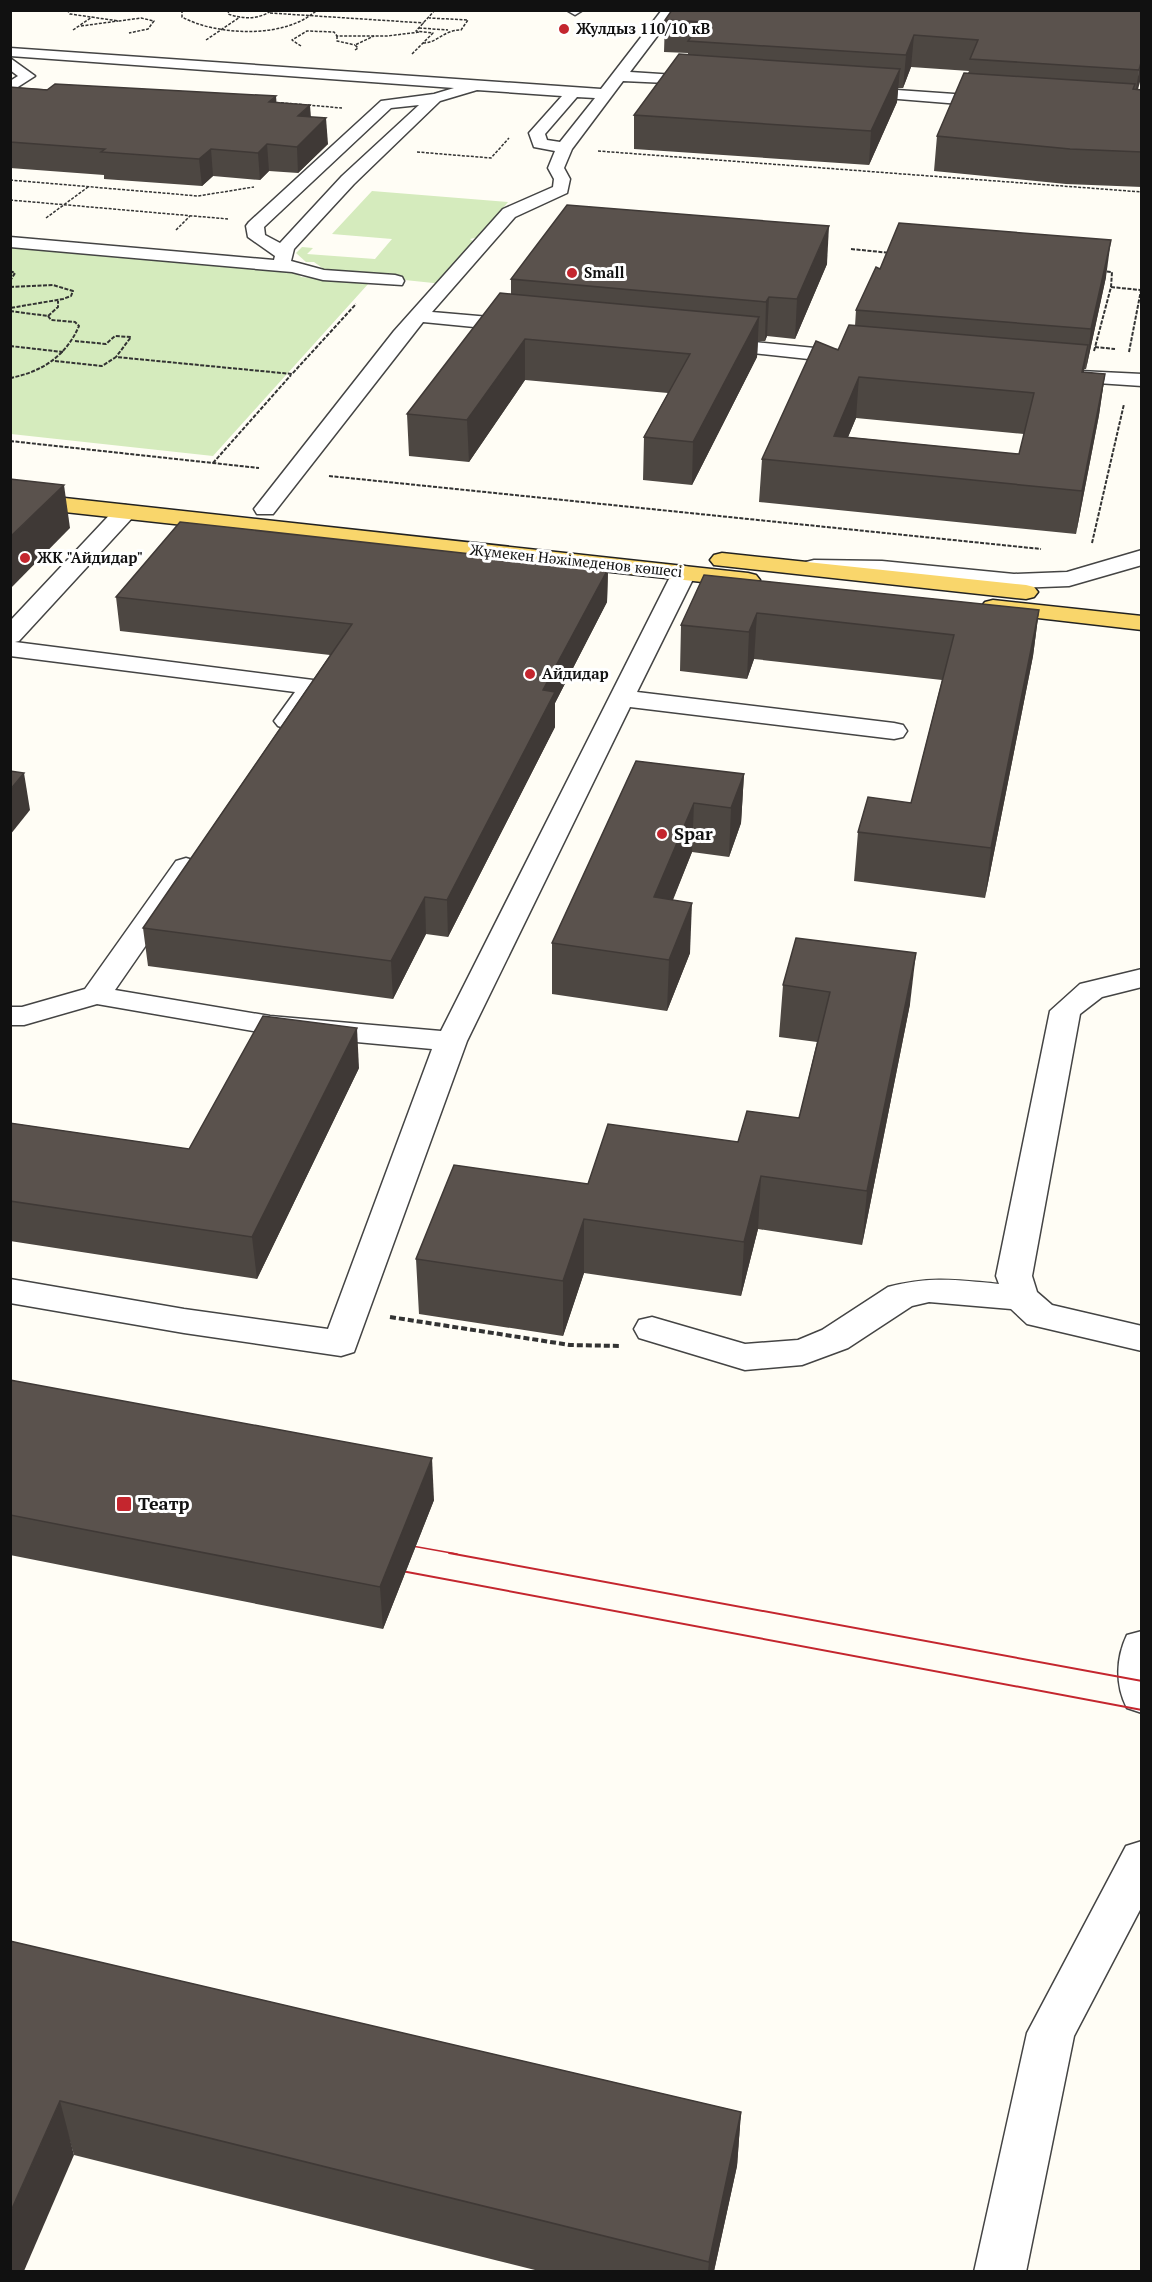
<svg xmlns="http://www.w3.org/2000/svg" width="1152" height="2282" font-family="'PT Serif',serif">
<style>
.green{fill:#d5ebbd}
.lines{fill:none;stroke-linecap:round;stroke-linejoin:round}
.minor-casing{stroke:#444;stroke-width:3}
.major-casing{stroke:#222;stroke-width:3}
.path-far2{stroke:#333;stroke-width:1.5;stroke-dasharray:3 1.5;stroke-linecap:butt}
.path-far1{stroke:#333;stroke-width:2;stroke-dasharray:4 1.5;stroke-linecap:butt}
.path{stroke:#333;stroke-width:4;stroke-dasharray:6 3;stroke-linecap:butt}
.minor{fill:#fff;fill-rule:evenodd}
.major{fill:#f9d66b;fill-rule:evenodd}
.tram-far1{stroke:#c4262e;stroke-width:1.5}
.tram{stroke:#c4262e;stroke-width:2}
.wall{fill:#4d4742;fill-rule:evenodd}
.shaded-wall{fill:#3f3936}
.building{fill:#5a524d;stroke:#3f3936;stroke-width:1.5;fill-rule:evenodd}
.poi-dot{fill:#c4262e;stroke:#fff;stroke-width:2}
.labels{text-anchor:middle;stroke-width:6;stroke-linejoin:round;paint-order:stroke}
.far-poi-label{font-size:15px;font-weight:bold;fill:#111;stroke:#fff;text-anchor:start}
.far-street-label{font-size:15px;fill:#111;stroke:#fff}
.poi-label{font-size:18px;font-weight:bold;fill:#111;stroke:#fff;text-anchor:start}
</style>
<rect width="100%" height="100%" fill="#fffdf5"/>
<g class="green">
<polygon points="372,191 508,202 479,237 470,239 476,243 443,284 328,272 314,262 306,262 296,253 302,247 313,248 307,254 375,259 392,239 332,234"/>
<polygon points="10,243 293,269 301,277 369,283 213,456 11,434"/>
</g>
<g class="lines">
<defs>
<g id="minor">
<polygon points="583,10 575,15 568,11 568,10"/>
<path d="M662 10H677L630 72 706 77 714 82 711 85 623 81 572 149 564 168 570 179 567 193 515 217 432 312 524 320 531 322 534 326 531 330 524 332 423 322 273 514H257L254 509 394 331 503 209 553 187 554 179 548 168 555 151 534 147 529 133 562 96 477 90 440 101 354 184 294 249 291 261 324 270 395 275 402 277 404 281 402 285 323 280 292 272 10 247V237L274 260 275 256 248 237 246 226 249 222 381 101 434 94 454 88 10 56V48L601 89ZM577 97 595 98 560 142 547 140 545 134ZM419 105 342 176 280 243 265 235 264 227 391 108Z"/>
<polygon points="10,58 35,76 10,92 10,81 18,76 10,70"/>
<polygon points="854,87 997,97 1005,102 997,107 849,95 846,92"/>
<polygon points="713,338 855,352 865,358 855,364 706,348 703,344 706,340"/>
<polygon points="1059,370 1142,374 1142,386 1052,380 1049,376 1052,372"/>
<polygon points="125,505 133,507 136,512 133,517 19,641 15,642 321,681 325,686 296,726 287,729 278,726 274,721 295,692 10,656 10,621 117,507"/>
<polygon points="1142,550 1142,565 1069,586 1014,588 882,575 814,574 806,572 802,567 806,562 814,560 882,561 1014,574 1067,572"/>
<polygon points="684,566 692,568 696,573 637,692 894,723 903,725 907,731 903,737 894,739 630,707 467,1041 354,1352 341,1356 184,1333 10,1303 10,1279 184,1309 328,1329 432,1049 270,1034 97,1004 24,1025 10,1025 10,1007 22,1007 85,989 176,861 186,858 196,861 200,867 115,990 270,1016 441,1031 672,573 676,568"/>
<path d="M1142 969V987L1102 997 1080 1014 1032 1276 1037 1292 1052 1305 1142 1326V1351L1027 1324 1011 1309 929 1302 912 1306 848 1348 802 1365 745 1370 639 1338 634 1329 639 1320 652 1317 745 1344 798 1340 822 1330 888 1287C931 1276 956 1280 999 1284L996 1276 1050 1011 1080 984Z"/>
<path d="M1142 1631V1713L1127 1708C1115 1685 1116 1658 1127 1635Z"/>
<polygon points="1142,1841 1142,1906 1074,2036 1026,2272 974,2272 1027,2033 1126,1846"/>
</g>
<g id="major">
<polygon points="10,492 748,573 756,575 760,580 756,585 748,587 10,506"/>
<polygon points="722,553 1026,585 1034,587 1038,592 1034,597 1026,599 714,565 710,560 714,555"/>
<polygon points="993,600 1142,616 1142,630 985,612 981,607 985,602"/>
</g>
</defs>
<use href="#minor" class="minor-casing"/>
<use href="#major" class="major-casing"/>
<g class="path-far2">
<polyline points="67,10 70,14 119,21 141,18 154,21 148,29 129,33"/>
<path d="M182 10V17C217 36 286 39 317 10"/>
<path d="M229 10 228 14C243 19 257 20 271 11"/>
<polyline points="270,13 424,23"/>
<polyline points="81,26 118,21"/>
<polyline points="419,28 448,30"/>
<polyline points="73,30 92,17"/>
<polyline points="337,36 337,41 355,45"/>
<polyline points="206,40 240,17"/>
<path d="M423 43C438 43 443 30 461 30L468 20 429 18"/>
<polyline points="301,46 292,40 307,31 334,32 337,36 387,36 420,32"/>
<polyline points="355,50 358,48 355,45 374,36"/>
<polyline points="412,54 433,33 416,31 435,10"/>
<polyline points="272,102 342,108"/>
<polyline points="598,151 1142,192"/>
<polyline points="417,152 491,158 509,138"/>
<polyline points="10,180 198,196 254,187"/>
<polyline points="10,200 228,219"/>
<polyline points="46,218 88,187"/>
<polyline points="176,230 190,216"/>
</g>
<g class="path-far1">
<polyline points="851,249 891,253"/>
<polyline points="10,271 15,273 10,281"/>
<polyline points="10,287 53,285 73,291 71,296 63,299 10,308"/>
<polyline points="1111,287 1140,290"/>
<polyline points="10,311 48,316 58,307 58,301"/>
<polyline points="75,341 106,344 115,336 131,337 116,357"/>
<polyline points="10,346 63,352"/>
<polyline points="1095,347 1115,349"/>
<polyline points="1094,351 1111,287 1112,272 1101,271"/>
<polyline points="1129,352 1142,285"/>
<polyline points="55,361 102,366 116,357 292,374 356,304"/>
<path d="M10 378C42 372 66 356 79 326L75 322 51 320 48 316"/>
<polyline points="10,441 259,468"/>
<polyline points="213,463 291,375"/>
<polyline points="329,476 1041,549"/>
<polyline points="1092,543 1124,404"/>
</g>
<polyline class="path" points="390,1317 570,1345 620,1346"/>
<use href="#minor" class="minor"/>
<use href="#major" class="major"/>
<polyline class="tram-far1" points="401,1544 457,1554"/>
<g class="tram">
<polyline points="449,1553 1142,1681"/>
<polyline points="391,1569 1142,1710"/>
</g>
</g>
<g class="wall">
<polygon points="1142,10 1138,90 1142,90 1142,187 1066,184 934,171 937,136 969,71 911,67 903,88 898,88 897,102 869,165 634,149 634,115 688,55 688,53 664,52 665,20"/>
<polygon points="10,87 276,103 311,117 328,144 298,173 269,171 260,180 213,176 202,186 104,179 104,175 10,168"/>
<polygon points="827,264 795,339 767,336 765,341 758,341 757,357 692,485 643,480 644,437 668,393 525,380 469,462 409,456 407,414 511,294 511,279"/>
<path d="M880 269 1106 277 1086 369H1084V372L1105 374 1099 415 1076 534 759 502 762 459 855 326 856 310ZM856 418 1024 434 1019 454 848 437Z"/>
<polygon points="608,569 607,602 555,703 555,727 448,937 426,934 393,999 148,966 143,928 330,655 120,631 116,597"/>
<polygon points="704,575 1039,610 1033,656 985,898 854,881 858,832 911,803 942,680 754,659 747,679 680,671 681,625"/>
<polygon points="636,761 744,774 741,823 729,857 692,852 673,900 690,953 667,1011 552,994 552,943"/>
<polygon points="796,938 910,1004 862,1245 758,1229 741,1296 584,1273 563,1336 419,1314 416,1259 588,1184 738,1142 799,1118 817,1042 779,1037 783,985"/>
<polygon points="359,1068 257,1279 10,1241 10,1123 189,1149"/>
<polygon points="10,1380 434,1500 383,1629 10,1555"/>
<polygon points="10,1941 741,2112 737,2166 714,2271 539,2271 74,2155"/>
</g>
<g class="shaded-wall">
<polygon points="914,35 911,67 903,88 906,55"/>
<polygon points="1142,59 1142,75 1134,103 1139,70"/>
<polygon points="900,69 897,102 869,165 871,131"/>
<polygon points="276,96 278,122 269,102"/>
<polygon points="310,105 312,131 298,116"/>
<polygon points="326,118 328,144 298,173 297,147"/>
<polygon points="267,144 269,171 260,180 258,153"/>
<polygon points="211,149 213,176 202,186 199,159"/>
<polygon points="829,226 827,264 795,339 797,299"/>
<polygon points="1111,240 1106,277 1086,369 1091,329"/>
<polygon points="769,297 767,336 765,341 766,302"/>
<polygon points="759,317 757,357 692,485 693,442"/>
<polygon points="525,339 525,380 469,462 467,420"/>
<polygon points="1088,345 1082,385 1082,372"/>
<polygon points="1105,374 1099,415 1076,534 1082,491"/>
<polygon points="859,377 856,418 836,466 834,436"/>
<polygon points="64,485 70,528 10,589 10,537"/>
<polygon points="608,569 607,602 555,703 555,727 448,937 447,900 543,690"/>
<polygon points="1039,610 1033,656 985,898 991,848"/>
<polygon points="757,613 754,659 747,679 749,632"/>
<polygon points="24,773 30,810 10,835 10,790"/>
<polygon points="744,774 741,823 729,857 731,808"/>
<polygon points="694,803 692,852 653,948 654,897"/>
<polygon points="425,897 426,934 393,999 391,961"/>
<polygon points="692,903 690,953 667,1011 669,960"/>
<polygon points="916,953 910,1004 862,1245 867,1191"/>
<polygon points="357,1028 359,1068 257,1279 252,1237"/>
<polygon points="761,1176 758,1229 741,1296 744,1242"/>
<polygon points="584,1219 584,1273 563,1336 563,1281"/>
<polygon points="432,1458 434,1500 383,1629 380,1587"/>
<polygon points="60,2101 74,2155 24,2271 10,2271 10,2213"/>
<polygon points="741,2112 737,2166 714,2271 708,2271 709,2262"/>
</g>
<g class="building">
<polygon points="672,10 1142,10 1142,59 1139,70 970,59 978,40 914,35 906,55 688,41 702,22 665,20"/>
<polygon points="679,54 900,69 871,131 634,115"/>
<polygon points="964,73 1135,84 1133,89 1142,90 1142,152 1070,149 937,136"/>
<polygon points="55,84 276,96 269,102 310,105 298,116 326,118 297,147 267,144 258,153 211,149 199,159 101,152 105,149 10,142 10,87 47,90"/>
<polygon points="567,205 829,226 797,299 769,297 766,302 511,279"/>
<polygon points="899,223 1111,240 1091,329 856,310 876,267 880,269"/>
<polygon points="500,293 759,317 693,442 644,437 690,354 525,339 467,420 407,414"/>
<path d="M849 325 1088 345 1082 372 1105 374 1082 491 762 459 816 341 838 350ZM859 377 1034 393 1019 454 834 436Z"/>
<polygon points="10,479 64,485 10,537"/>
<polygon points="180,522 608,569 543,690 555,692 447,900 425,897 391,961 143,928 352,624 116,597"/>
<polygon points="704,575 1039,610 991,848 858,832 868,797 911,803 954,635 757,613 749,632 681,625"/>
<polygon points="636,761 744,774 731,808 694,803 654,897 692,903 669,960 552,943"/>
<polygon points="10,771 24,773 10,790"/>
<polygon points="796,938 916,953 867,1191 761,1176 744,1242 584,1219 563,1281 416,1259 454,1165 588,1184 608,1124 738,1142 747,1111 799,1118 830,992 783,985"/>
<polygon points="263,1016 357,1028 252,1237 10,1201 10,1123 189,1149"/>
<polygon points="10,1380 432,1458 380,1587 10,1515"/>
<polygon points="10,1941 741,2112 709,2262 60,2101 10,2213"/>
</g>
<g class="poi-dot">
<circle cx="564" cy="29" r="6"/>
<circle cx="572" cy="273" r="6"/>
<circle cx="25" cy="558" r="6"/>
<circle cx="530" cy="674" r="6"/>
<circle cx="662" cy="834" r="6"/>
<rect x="116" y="1496" width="16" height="16" rx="3"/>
</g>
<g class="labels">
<g class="far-poi-label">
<text x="576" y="34">Жулдыз 110/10 кВ</text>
<text x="584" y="278">Small</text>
<text x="37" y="563">ЖК "Айдидар"</text>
<text x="542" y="679">Айдидар</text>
</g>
<g class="far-street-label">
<text transform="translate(576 561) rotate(6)" y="5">Жұмекен Нәжімеденов көшесі</text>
</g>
<g class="poi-label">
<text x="674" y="840">Spar</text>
<text x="138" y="1510">Театр</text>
</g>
</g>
<rect width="1152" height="2282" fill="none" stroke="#111111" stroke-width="24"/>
</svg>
